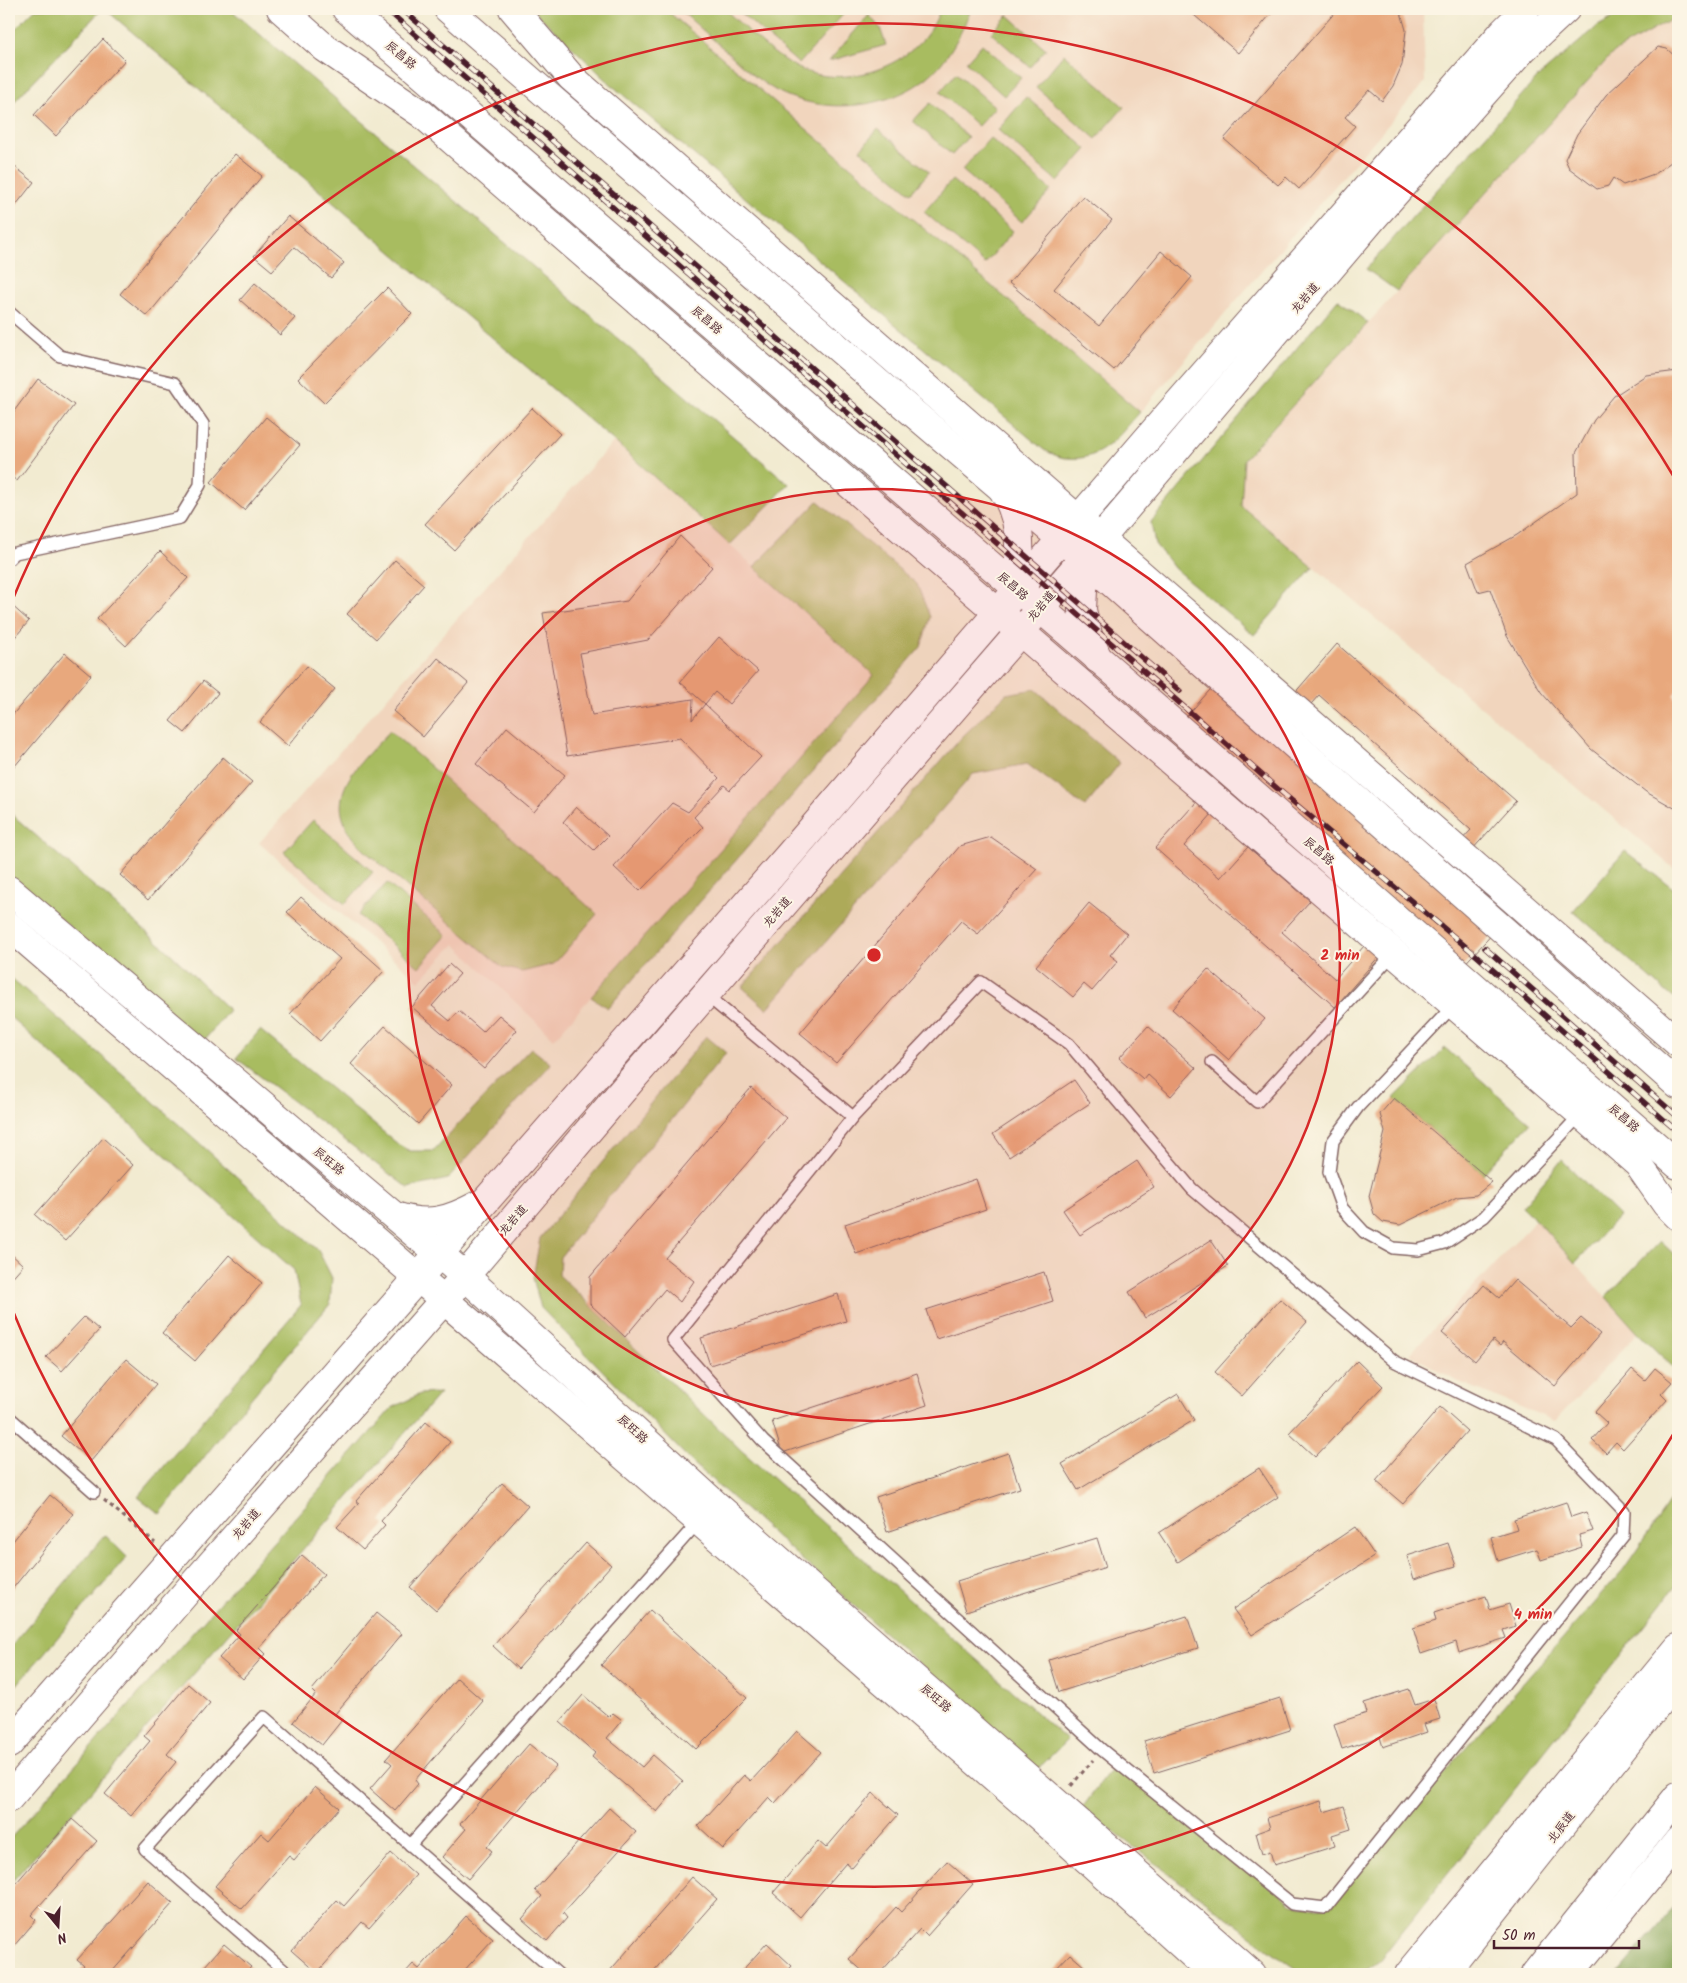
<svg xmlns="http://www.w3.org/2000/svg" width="1687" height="1983" font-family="Kalam,'LXGW WenKai TC',sans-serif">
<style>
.built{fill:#f1d5bd}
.green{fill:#a8bc60;stroke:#796e46}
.forest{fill:#86a456;stroke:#686240}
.building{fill:#e8a87d;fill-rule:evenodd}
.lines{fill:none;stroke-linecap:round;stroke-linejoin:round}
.lane-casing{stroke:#856665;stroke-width:14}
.secondary-casing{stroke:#856665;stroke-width:30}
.primary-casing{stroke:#856665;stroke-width:30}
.path{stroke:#856665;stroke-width:3;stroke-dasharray:4 4;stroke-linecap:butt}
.lane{stroke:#fff;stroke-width:11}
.secondary{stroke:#fff;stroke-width:28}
.primary{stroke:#fff;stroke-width:28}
.rail-casing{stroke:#4a1f2b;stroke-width:5.5}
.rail{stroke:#fcf5e5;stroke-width:4;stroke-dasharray:11;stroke-linecap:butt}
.ring{fill:none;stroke:#d62828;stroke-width:2.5}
.labels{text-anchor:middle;stroke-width:4;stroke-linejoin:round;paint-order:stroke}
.street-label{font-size:12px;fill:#4a1f2b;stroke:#fcf5e5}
.centre{fill:#d62828;stroke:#fcf5e5;stroke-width:2.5}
.ring-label{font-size:15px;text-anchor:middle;font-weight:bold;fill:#d62828;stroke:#fcf5e5;stroke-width:4;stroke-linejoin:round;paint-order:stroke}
</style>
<rect width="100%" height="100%" fill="#fcf5e5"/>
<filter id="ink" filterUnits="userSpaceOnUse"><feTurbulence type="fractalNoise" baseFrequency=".02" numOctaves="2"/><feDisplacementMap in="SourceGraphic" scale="10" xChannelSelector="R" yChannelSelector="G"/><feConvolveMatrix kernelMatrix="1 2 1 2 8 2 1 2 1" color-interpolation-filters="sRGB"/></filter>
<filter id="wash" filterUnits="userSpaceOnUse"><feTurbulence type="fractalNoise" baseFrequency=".0096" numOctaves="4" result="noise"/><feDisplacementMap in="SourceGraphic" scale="20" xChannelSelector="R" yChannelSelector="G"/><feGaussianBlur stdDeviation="1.12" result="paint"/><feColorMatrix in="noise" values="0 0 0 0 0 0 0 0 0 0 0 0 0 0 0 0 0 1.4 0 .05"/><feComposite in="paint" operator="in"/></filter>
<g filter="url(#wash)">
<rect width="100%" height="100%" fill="#f2ebd1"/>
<g class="built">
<polygon points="665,9 1423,9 1425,82 1140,412"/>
<polygon points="1678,16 1678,872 1241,506 1244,460 1614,52"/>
<polygon points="614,441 874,675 554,1039 455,944 419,981 259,843"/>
<polygon points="1536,1220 1638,1333 1555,1421 1457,1381 1410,1354"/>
</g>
<g class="green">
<polygon points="35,9 102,9 9,107 9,35"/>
<polygon points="105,9 230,9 789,484 730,545 614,441"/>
<path d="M532 9H665L1140 412C1119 435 1102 462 1067 458 1059 458 1051 453 1044 450L615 88Z"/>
<path d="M679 9H724C746 28 772 56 798 68 848 92 924 63 940 9H971C963 29 954 48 940 65 901 110 825 117 775 90 759 81 746 69 733 57 715 41 697 25 679 9Z"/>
<polygon points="736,9 848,9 799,64"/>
<polygon points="1630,9 1678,9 1678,16 1614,52 1397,291 1366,269 1538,77 1598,26"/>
<polygon points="869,15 880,28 886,45 829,61"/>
<polygon points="1008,15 1046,49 1030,67 991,33"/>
<polygon points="982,44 1021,78 1004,96 966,62"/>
<polygon points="1064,54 1124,107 1096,139 1036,87"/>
<polygon points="956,73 995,107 978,126 940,92"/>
<polygon points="1026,97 1087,149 1058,182 998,130"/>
<polygon points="930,103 968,137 952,155 913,121"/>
<polygon points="878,129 929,172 911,193 860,150"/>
<polygon points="990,138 1051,190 1022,222 962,170"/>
<polygon points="952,180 1013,231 985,264 924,212"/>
<polygon points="1338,299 1368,323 1244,459 1241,506 1313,567 1254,635 1175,569 1155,544 1151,522"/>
<polygon points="818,501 917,584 930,617 921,647 608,1008 591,997 874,675 754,567"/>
<polygon points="1035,689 1120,763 1085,807 1027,764 973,774 767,1009 742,987 963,736 1006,694"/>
<path d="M390 731 597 914 554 964 522 972 502 967 365 851C360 845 354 839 350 833 323 792 364 759 390 731Z"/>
<polygon points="9,812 167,950 229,1010 202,1043 9,874"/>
<polygon points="313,820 373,872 345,904 284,852"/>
<polygon points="1625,851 1678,892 1678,1002 1573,911"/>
<polygon points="387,883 447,935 419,967 358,915"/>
<polygon points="9,976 125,1076 318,1250 332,1278 330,1304 237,1415 160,1514 138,1497 301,1305 294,1270 9,1016"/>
<polygon points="260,1030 399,1145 410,1151 433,1151 531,1048 551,1064 448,1179 408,1188 236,1058"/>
<polygon points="706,1036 726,1053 560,1257 559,1275 742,1451 1067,1740 1038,1769 692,1462 541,1308 533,1278 540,1238"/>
<polygon points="1445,1048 1530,1123 1483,1174 1394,1098"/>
<polygon points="1562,1160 1619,1216 1575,1263 1536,1220 1522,1207"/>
<polygon points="1660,1241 1678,1258 1678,1372 1638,1333 1606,1297"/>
<polygon points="440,1393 9,1885 9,1840 392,1408 420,1394"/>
<polygon points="1678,1490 1678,1583 1378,1962 1360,1974 1302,1974 1082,1808 1116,1762 1292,1904 1325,1908 1623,1570"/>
<polygon points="105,1535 127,1557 9,1694 9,1649"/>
</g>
<polygon class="forest" points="1678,1902 1678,1974 1617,1974"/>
<g id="blocks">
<g class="building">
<polygon points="1187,9 1275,9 1238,53"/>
<polygon points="1338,9 1400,9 1406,30 1402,65 1393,86 1382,101 1369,90 1345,117 1355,126 1299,189 1286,177 1278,185 1224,139"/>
<polygon points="103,39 125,60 56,136 34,115"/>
<polygon points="1658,47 1667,49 1678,59 1678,157 1654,174 1623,185 1613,178 1608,186 1597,189 1569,168 1565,159 1577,134 1606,95"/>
<polygon points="235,154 262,176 147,316 120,294"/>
<polygon points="9,162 34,182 9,214"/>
<polygon points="1083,196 1112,220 1054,289 1099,326 1161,251 1192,277 1114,370 1009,283"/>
<polygon points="288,216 344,263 331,278 294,247 272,271 254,256"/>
<polygon points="255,283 295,318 280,335 240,300"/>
<polygon points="387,288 412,314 324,403 298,378"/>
<polygon points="1678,371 1678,689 1673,695 1678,701 1678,810 1646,792 1591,749 1541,692 1507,636 1490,589 1478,592 1467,563 1517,535 1577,493 1576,453 1594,420 1614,396 1646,375"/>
<polygon points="38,379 74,405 17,481 9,475 9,418"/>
<polygon points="532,408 560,434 454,550 425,524"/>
<polygon points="266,417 300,445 244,510 211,482"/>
<polygon points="680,536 712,567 648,640 580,653 592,715 693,699 692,720 705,704 761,757 730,790 724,785 694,817 703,827 640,891 614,867 672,803 688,812 719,778 680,738 567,756 543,613 627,601"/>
<polygon points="160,551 188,578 126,646 97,619"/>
<polygon points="395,560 424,585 376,639 347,614"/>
<polygon points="9,603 29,621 9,644"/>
<polygon points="719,637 758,671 729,704 715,692 705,704 680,682"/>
<path d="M1337 644 1516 801 1444 881 1497 929 1459 970 1407 924 1335 1007 1155 848 1228 767 1179 725 1217 682 1267 725ZM1319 695 1471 830 1433 871 1282 737ZM1242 780 1394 912 1335 979 1282 932 1310 901 1248 847 1220 878 1184 846Z"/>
<polygon points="65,653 91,675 9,773 9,719"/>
<polygon points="438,658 468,683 423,737 393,711"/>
<polygon points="307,666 335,689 288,746 260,722"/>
<polygon points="203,681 218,693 185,733 170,721"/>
<polygon points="507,727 565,775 534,812 476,764"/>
<polygon points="223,757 252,782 148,900 120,875"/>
<polygon points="576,807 608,836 594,850 563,822"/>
<polygon points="991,837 1037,869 978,934 961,921 836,1063 800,1033 960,846"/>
<polygon points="301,897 384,971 320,1041 290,1014 340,959 287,912"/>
<polygon points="1089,903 1127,934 1110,955 1118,961 1092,991 1084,984 1073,997 1036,966"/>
<polygon points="449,964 460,974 432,1006 450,1021 459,1011 483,1032 499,1015 517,1030 484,1069 412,1007"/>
<polygon points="1208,969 1265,1019 1229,1060 1172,1009"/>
<polygon points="385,1026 452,1085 418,1124 351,1064"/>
<polygon points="1148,1026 1196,1068 1171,1096 1147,1074 1143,1079 1119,1058"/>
<polygon points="1074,1080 1090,1103 1009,1157 993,1134"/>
<polygon points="751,1088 786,1118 665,1258 694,1281 680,1302 665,1289 625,1337 590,1304 590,1277"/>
<polygon points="1394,1098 1483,1174 1492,1182 1476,1195 1457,1197 1400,1225 1383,1222 1374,1214 1369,1196 1385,1132 1380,1114"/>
<polygon points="103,1138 133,1165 65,1241 35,1215"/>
<polygon points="1137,1161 1154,1187 1080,1235 1063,1210"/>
<polygon points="976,1179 986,1209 856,1254 845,1224"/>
<polygon points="1211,1240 1228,1266 1145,1318 1129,1292"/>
<polygon points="9,1252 23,1265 9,1281"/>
<polygon points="229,1255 262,1283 195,1361 162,1333"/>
<polygon points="1044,1272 1053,1301 936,1339 926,1310"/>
<polygon points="1515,1280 1571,1328 1581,1318 1600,1334 1555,1386 1503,1342 1500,1346 1493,1340 1475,1361 1442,1333 1484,1285 1499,1298"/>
<polygon points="838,1294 846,1321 710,1365 701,1338"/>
<polygon points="1280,1299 1307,1322 1242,1396 1215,1372"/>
<polygon points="84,1317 99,1330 62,1371 46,1357"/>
<polygon points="126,1359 156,1384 91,1461 61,1436"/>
<polygon points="1357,1361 1383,1386 1315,1457 1289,1433"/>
<polygon points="1655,1368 1672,1382 1661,1394 1667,1400 1623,1449 1616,1442 1606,1453 1592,1440 1607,1423 1595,1412 1632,1369 1645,1380"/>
<polygon points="917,1373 927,1405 782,1453 772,1421"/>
<polygon points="1178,1394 1194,1420 1078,1490 1062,1464"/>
<polygon points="1440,1407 1467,1431 1403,1504 1376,1481"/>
<polygon points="426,1422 450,1442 381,1521 385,1525 363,1550 337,1527 359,1503 356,1501"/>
<polygon points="1008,1453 1020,1488 887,1532 876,1497"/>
<polygon points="1259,1468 1278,1497 1178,1562 1159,1533"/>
<polygon points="502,1483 528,1506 436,1610 410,1587"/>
<polygon points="50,1495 73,1514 9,1593 9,1546"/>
<polygon points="1566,1502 1571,1517 1586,1512 1593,1531 1579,1535 1582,1547 1541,1560 1537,1549 1498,1561 1491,1537 1517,1529 1514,1519"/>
<polygon points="1355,1527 1375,1556 1252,1635 1233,1609"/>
<polygon points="1097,1538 1106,1567 966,1611 957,1581"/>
<polygon points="586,1543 611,1565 518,1669 493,1646"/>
<polygon points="1448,1543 1456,1566 1414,1579 1407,1556"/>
<polygon points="302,1555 324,1574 259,1648 265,1654 243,1679 219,1658 240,1634 236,1630"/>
<polygon points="1486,1596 1490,1610 1509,1604 1516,1626 1503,1630 1506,1638 1459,1653 1456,1642 1421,1654 1413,1628 1436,1621 1434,1613"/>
<polygon points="650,1610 747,1698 696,1749 601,1665"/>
<polygon points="376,1613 402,1634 335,1714 342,1720 322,1745 293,1722 316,1694 312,1690"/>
<polygon points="1187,1616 1198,1648 1059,1692 1049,1660"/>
<polygon points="457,1678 483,1701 415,1780 418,1784 395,1811 370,1789 392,1764 386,1759"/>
<polygon points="188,1684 210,1703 167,1754 176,1762 131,1816 105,1794 150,1741 144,1736"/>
<polygon points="1409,1689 1415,1705 1434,1699 1440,1719 1424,1724 1427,1732 1383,1747 1380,1737 1342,1749 1334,1724 1367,1713 1364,1703"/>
<polygon points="583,1695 609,1717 613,1713 622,1720 607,1738 642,1767 653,1755 683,1781 657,1812 592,1757 595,1753 560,1722"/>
<polygon points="1280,1698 1290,1730 1154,1773 1144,1741"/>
<polygon points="797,1731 821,1752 775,1803 769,1797 723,1849 698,1826 744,1775 751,1781"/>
<polygon points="529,1744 556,1766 487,1847 492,1851 468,1879 442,1857 466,1829 460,1824"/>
<polygon points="315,1787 339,1808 294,1860 289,1856 242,1909 215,1886 261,1833 269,1840"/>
<polygon points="873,1793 898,1815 852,1868 846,1863 800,1917 773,1893 818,1841 826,1848"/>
<polygon points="1321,1801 1324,1812 1344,1806 1351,1829 1332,1835 1335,1846 1274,1865 1270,1851 1262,1854 1256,1833 1270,1828 1267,1818"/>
<polygon points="609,1808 636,1832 563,1913 567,1918 547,1941 522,1919 542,1896 535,1890"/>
<polygon points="72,1819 97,1841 31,1915 36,1920 13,1947 9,1943 9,1891"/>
<polygon points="391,1853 416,1875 369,1928 362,1922 317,1973 292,1951 337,1900 344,1906"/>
<polygon points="947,1861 973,1884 927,1936 920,1929 879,1974 866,1974 849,1959 896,1907 901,1912"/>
<polygon points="692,1877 717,1899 651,1974 607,1974"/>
<polygon points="148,1881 173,1903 110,1974 77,1974 84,1966 77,1960"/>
<polygon points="466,1916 493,1939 461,1974 404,1974 413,1964 419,1969"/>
<polygon points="767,1943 792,1966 785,1974 739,1974"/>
<polygon points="224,1944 251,1967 245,1974 198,1974"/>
<polygon points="1070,1954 1093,1974 1051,1974"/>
</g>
</g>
</g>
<g filter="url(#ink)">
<use href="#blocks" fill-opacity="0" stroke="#856665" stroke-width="1"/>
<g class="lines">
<defs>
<g id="lane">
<polyline points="9,312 60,356 175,383 203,424 200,485 180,518 15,553 9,559"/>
<polyline points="706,995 853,1117 673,1340 763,1441 1102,1750 1292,1904 1325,1908 1623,1536 1624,1511 1556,1440 1394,1361 1192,1189 1069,1044 981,982 853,1117"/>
<polyline points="1454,1005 1358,1107 1333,1141 1329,1172 1342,1208 1364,1232 1393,1248 1418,1250 1445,1243 1484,1217 1581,1114"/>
<polyline points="1212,1062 1257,1102 1394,953"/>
<polyline points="9,1417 94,1492"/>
<polyline points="410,1845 700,1520"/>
<polyline points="288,1974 145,1849 264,1717 558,1974"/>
</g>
<g id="secondary">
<path d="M1003 490C1024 522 1022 560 1013 596"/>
<polyline points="1085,550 1082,610 1088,635 1098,659"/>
<polyline points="9,890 465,1276 715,1504 1252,1974"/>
<polyline points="9,926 450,1305 1040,1817 1214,1974"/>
<path d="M395 1216C429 1227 448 1221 478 1205"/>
<polyline points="9,1744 790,854 1168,415 1504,31 1526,9"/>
<polyline points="9,1798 196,1581 465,1276 634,1077 1084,558 1374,217 1523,49 1566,9"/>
</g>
<g id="primary">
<polyline points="281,9 325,48 422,114 980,597 1581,1114 1638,1164 1666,1204 1678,1216"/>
<polyline points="346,9 1165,716 1678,1165"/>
<polyline points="448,9 898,400 1084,558 1678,1085"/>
<polyline points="513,9 571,77 1678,1043"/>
<polyline points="1409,1974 1678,1648"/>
<polyline points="1444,1974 1678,1679"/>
<polyline points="1535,1974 1678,1796"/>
<polyline points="1569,1974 1678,1841"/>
</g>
</defs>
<use href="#lane" class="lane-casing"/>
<use href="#secondary" class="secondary-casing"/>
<use href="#primary" class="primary-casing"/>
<g class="path">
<polyline points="104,1500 155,1543"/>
<polyline points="1071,1786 1093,1760"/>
</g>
<use href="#lane" class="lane"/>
<use href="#secondary" class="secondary"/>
<use href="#primary" class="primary"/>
<defs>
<g id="rail">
<polyline points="386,9 1279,790 1477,956 1678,1132"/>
<polyline points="402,9 1180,691"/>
<polyline points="1485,948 1678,1117"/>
</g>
</defs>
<use href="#rail" class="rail-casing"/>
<use href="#rail" class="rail"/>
</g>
</g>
<circle cx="874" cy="955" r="466" fill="#d62828" fill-opacity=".12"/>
<g class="ring">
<circle cx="874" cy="955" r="466"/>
<path d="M1677 1428A932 932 0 0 1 10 1304M10 606A932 932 0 0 1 1677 482"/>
</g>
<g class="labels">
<g class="street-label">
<text transform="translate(401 55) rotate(40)" y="4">辰昌路</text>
<text transform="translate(1305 298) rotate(-49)" y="4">龙岩道</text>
<text transform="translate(707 320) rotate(41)" y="4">辰昌路</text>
<text transform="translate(1013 586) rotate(41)" y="4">辰昌路</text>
<text transform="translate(1041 606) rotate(-50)" y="4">龙岩道</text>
<text transform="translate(1319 851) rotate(41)" y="4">辰昌路</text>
<text transform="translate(777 912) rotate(-49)" y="4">龙岩道</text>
<text transform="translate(1624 1118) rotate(41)" y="4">辰昌路</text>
<text transform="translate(329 1161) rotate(40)" y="4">辰旺路</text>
<text transform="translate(513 1220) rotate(-49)" y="4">龙岩道</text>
<text transform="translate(633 1429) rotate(43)" y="4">辰旺路</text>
<text transform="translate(246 1524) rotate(-49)" y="4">龙岩道</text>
<text transform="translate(936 1698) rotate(41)" y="4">辰旺路</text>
<text transform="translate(1561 1827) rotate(-52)" y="4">北辰道</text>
</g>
</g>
<circle cx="874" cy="955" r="8" class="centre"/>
<g class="ring-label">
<text x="1340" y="960">2 min</text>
<text x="1533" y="1619">4 min</text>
</g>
<rect width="1687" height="1983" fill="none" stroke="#fcf5e5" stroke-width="30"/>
<g transform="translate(58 1926) rotate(162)" stroke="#fcf5e5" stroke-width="4" paint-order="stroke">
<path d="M0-4L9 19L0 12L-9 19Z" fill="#4a1f2b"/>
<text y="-8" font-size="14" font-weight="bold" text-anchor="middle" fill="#4a1f2b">N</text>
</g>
<path d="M1494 1940v8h145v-8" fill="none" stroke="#4a1f2b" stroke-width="2.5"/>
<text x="1502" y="1940" font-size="15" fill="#4a1f2b" stroke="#fcf5e5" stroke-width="4" paint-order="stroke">50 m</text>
</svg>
